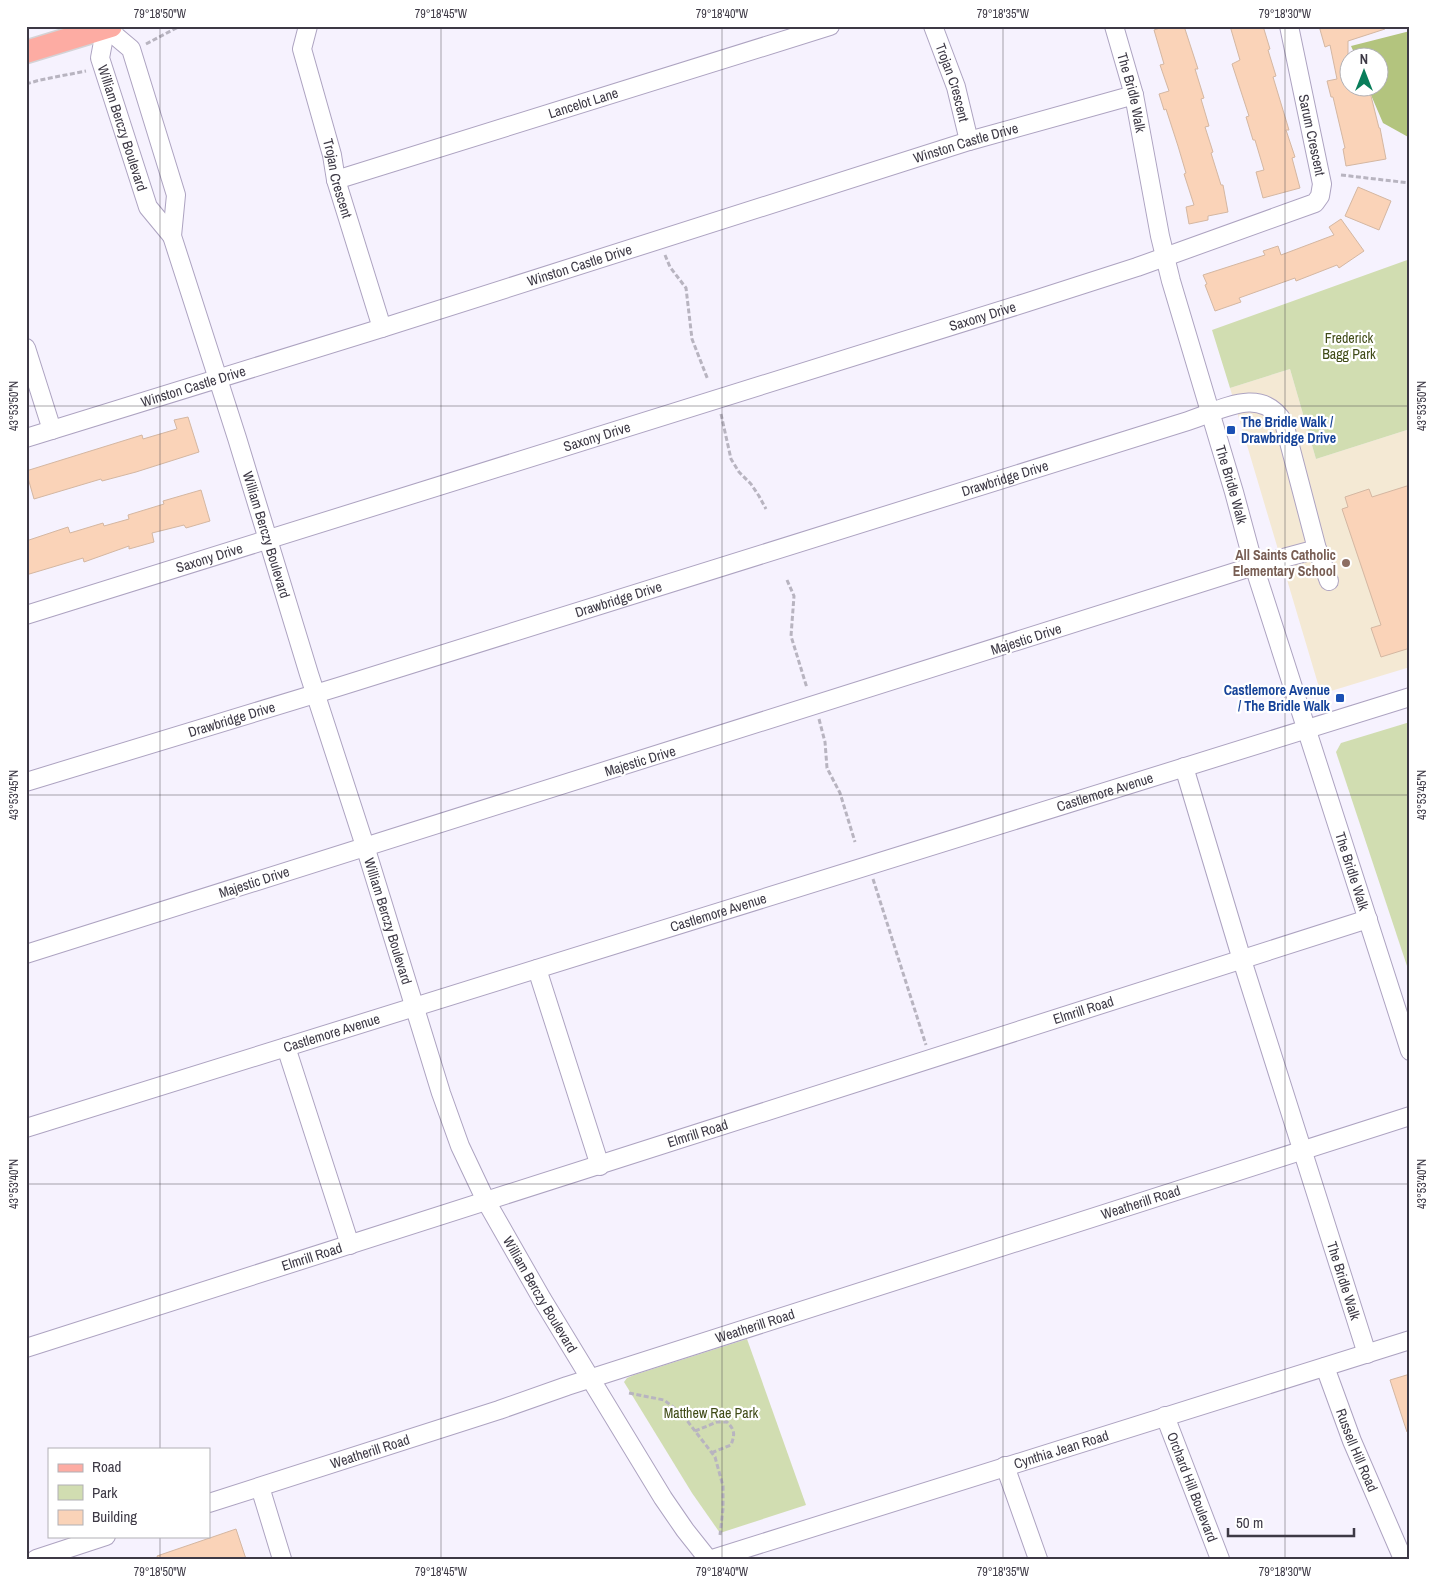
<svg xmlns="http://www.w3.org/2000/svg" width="1436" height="1585" font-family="'Archivo Narrow',sans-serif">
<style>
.education{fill:#f4e9d4}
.green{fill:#d1ddb1}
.forest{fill:#b3c47e}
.building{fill:#fad3b8;stroke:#d4b7a2}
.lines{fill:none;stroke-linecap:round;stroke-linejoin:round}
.minor-casing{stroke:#ada3c1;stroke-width:20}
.major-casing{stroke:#d4d3d6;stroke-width:25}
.path{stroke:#b8b4c0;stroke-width:3;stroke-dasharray:5 2.5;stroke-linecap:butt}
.minor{stroke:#fff;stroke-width:18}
.major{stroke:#fdaca3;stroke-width:22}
.ticks{fill:none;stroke:#3d3945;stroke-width:1;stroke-opacity:0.45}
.transit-dot{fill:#1a4fb4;stroke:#fff;stroke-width:2}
.education-dot{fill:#8d6e63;stroke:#fff;stroke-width:2}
.labels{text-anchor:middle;stroke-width:4.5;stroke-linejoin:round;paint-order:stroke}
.street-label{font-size:14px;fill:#3d3945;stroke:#fff}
.park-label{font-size:14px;fill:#3f4a16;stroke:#fff}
.transit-label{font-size:14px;font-weight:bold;fill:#164399;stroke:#fff;text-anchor:start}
.education-label{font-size:14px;font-weight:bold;fill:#785e54;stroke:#fff;text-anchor:end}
.neatline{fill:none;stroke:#3d3945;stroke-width:2}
.ticks-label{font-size:12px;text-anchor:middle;fill:#3d3945}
</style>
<rect width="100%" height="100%" fill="#f6f2fe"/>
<polygon class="education" points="1290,369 1316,459 1410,429 1410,667 1321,694 1230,388"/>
<g class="green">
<polygon points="1410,259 1410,429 1316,459 1290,369 1230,388 1212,330"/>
<polygon points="1410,722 1410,975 1336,752 1341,743"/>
<polygon points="747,1339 806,1505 720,1533 692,1493 624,1382 627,1378 634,1375"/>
</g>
<polygon class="forest" points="1410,31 1410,138 1383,123 1368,88 1378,88 1378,58 1356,57 1351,46"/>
<g class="building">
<polygon points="1166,26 1184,26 1198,69 1195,69 1204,98 1201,99 1209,126 1205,127 1213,152 1211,153 1221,185 1223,185 1228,212 1208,216 1208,220 1189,224 1186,207 1194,205 1184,174 1186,173 1178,146 1166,109 1164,110 1159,94 1169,91 1160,65 1164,64 1154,30"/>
<polygon points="1230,26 1263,26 1270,49 1268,50 1276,76 1273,77 1289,130 1286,130 1295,157 1292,158 1300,188 1263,198 1256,172 1264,170 1255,140 1253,140 1246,117 1249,116 1232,64 1240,60"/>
<polygon points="1319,26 1384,26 1385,29 1348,41 1348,88 1369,88 1379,128 1380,128 1386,159 1346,166 1343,149 1345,148 1333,97 1331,97 1327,81 1337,79 1330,45 1325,47"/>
<polygon points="1358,187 1391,201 1379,230 1345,216"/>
<polygon points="1341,219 1364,251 1339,268 1337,265 1296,281 1295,278 1239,298 1241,302 1215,311 1205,285 1207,284 1203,275 1265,255 1263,251 1278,246 1281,255 1334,235 1329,227"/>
<polygon points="188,417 199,452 136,472 102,481 101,479 34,499 26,471 142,435 143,439 177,429 174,420"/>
<polygon points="1410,485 1410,648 1381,657 1371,628 1381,625 1342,509 1348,507 1345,497 1369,489 1372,497"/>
<polygon points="201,490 210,521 186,528 184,525 152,533 154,542 129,549 129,546 84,562 83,558 26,575 26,541 68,527 70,533 103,523 104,526 129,519 128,515 164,504 163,501"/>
<polygon points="1410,1374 1410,1431 1407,1432 1390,1380"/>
<polygon points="236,1529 246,1559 158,1559 157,1556"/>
</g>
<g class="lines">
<defs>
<g id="minor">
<path id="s1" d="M106 26 100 58 148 207 172 236"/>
<path id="s2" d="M308 26 302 49 332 155 336 180 382 328"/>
<path id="s3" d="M933 26 956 87 969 141"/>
<path id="s4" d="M1114 26 1134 95 1160 236 1171 281 1234 492 1254 566 1410 1051"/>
<path id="s5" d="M106 28 131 49 176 195 172 236 237 438 309 674 365 846 441 1093 460 1146 486 1201 542 1299 663 1498 685 1530 708 1559"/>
<path id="s6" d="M336 180 830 26"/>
<polyline points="26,348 52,430"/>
<path id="s7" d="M26 438 382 328 969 141 1134 95"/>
<polyline points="1317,549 1329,581"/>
<path id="s8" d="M26 615 1025 303 1137 267 1315 203 1320 196 1322 184 1289 26"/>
<path id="s9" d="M1184 767 1242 960 1367 1354"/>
<path id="s10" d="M26 782 338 687 1188 421C1220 411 1261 384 1284 423L1317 549 1254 566 26 954"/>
<polyline points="537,969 600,1166"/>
<polyline points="286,1047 350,1245"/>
<path id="s11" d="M26 1128 1410 697"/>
<path id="s12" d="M26 1348 1368 919"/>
<path id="s13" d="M1325 1367 1352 1441 1403 1559"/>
<path id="s14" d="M1165 1416 1220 1559"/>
<polyline points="1005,1466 1038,1559"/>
<polyline points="260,1487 282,1559"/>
<path id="s15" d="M209 1503 499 1410 567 1386 1410 1116"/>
<polyline points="36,1559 106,1536"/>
<path id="s16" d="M712 1559 1410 1340"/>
</g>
<polyline id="major" points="26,52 111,26"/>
</defs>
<use href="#minor" class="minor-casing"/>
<use href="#major" class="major-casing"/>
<g class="path">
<polyline points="146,44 180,26"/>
<polyline points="26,84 40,80 86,71"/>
<polyline points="1341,175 1410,183"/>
<polyline points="665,255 670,267 686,288 692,339 708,380"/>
<polyline points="721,414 731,459 739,472 751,484 759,496 766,509"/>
<polyline points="787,580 794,596 791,636 807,688"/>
<polyline points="819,719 825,742 827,768 840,793 855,842"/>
<polyline points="873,879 926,1045"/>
<polyline points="629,1393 664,1400 682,1414 715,1457 723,1486 723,1509 720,1535"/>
<path d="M695 1431 717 1422H727C735 1430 735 1434 731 1445L711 1453"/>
</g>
<use href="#minor" class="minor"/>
<use href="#major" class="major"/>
</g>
<path class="ticks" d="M160 26V1449M441 26V1559M722 26V1559M1003 26V1559M1285 26V1559M26 406H1410M26 795H1410M26 1184H1410M160 1536V1559"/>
<g class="transit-dot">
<rect x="1226" y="425" width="10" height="10" rx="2.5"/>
<rect x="1335" y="693" width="10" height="10" rx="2.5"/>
</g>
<circle class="education-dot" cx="1346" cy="563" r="5"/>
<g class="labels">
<g class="street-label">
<text dy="5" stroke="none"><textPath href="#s3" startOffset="60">Trojan Crescent</textPath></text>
<text dy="5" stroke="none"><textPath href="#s4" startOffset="69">The Bridle Walk</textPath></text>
<text dy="5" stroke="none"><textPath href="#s6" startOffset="259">Lancelot Lane</textPath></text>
<text dy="5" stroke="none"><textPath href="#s1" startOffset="106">William Berczy Boulevard</textPath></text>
<text transform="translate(1312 135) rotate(78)" y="5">Sarum Crescent</text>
<text dy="5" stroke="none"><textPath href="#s7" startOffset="985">Winston Castle Drive</textPath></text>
<text dy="5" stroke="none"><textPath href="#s2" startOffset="158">Trojan Crescent</textPath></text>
<text dy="5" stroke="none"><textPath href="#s7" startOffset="580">Winston Castle Drive</textPath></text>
<text dy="5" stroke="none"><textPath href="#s8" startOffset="1002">Saxony Drive</textPath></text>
<text dy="5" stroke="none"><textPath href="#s7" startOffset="175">Winston Castle Drive</textPath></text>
<text dy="5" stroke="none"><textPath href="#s8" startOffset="598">Saxony Drive</textPath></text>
<text dy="5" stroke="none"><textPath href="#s10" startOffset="1025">Drawbridge Drive</textPath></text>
<text dy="5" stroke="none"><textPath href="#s4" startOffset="474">The Bridle Walk</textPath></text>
<text dy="5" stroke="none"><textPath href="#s5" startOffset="540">William Berczy Boulevard</textPath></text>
<text dy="5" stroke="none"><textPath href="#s8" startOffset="192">Saxony Drive</textPath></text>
<text dy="5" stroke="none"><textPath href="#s10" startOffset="620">Drawbridge Drive</textPath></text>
<text transform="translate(1026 639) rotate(-18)" y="5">Majestic Drive</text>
<text dy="5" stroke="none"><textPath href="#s10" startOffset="215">Drawbridge Drive</textPath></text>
<text transform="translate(640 761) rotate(-17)" y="5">Majestic Drive</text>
<text dy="5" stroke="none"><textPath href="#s11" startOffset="1130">Castlemore Avenue</textPath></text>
<text dy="5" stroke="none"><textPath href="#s4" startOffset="879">The Bridle Walk</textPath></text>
<text transform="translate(254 882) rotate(-18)" y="5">Majestic Drive</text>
<text dy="5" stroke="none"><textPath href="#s11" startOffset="725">Castlemore Avenue</textPath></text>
<text dy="5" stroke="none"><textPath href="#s5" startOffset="945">William Berczy Boulevard</textPath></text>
<text dy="5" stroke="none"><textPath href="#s12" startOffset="1110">Elmrill Road</textPath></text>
<text dy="5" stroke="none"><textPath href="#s11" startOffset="320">Castlemore Avenue</textPath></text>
<text dy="5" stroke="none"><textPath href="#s12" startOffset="705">Elmrill Road</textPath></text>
<text dy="5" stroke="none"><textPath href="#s15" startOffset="979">Weatherill Road</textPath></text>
<text dy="5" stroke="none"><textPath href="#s12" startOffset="300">Elmrill Road</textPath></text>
<text dy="5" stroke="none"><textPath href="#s9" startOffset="538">The Bridle Walk</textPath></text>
<text dy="5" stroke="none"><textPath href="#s5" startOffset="1350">William Berczy Boulevard</textPath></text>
<text dy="5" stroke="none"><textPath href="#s15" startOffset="574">Weatherill Road</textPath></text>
<text dy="5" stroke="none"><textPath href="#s16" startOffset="366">Cynthia Jean Road</textPath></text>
<text dy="5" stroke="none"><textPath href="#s13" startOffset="89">Russell Hill Road</textPath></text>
<text dy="5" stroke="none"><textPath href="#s15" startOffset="169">Weatherill Road</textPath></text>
<text dy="5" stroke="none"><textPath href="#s14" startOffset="76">Orchard Hill Boulevard</textPath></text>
</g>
<g class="park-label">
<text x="1349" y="343">Frederick<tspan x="1349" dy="16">Bagg Park</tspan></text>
<text x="711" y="1418">Matthew Rae Park</text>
</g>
<g class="transit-label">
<text x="1241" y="427">The Bridle Walk /<tspan x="1241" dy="16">Drawbridge Drive</tspan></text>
<text x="1330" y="695" text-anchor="end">Castlemore Avenue<tspan x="1330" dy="16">/ The Bridle Walk</tspan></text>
</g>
<g class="education-label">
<text x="1336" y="560">All Saints Catholic<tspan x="1336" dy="16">Elementary School</tspan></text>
</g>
</g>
<rect width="1436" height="1585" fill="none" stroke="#ffffff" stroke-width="55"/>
<rect x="48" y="1448" width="162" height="90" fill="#ffffff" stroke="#b1b0b5"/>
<rect x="58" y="1464" width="25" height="8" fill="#fdaca3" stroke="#b1b0b5"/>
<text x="92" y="1472" font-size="15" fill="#3d3945">Road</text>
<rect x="58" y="1485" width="25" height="15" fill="#d1ddb1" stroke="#b1b0b5"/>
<text x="92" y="1498" font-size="15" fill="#3d3945">Park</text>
<rect x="58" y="1510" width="25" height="15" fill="#fad3b8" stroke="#b1b0b5"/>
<text x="92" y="1522" font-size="15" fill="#3d3945">Building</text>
<g transform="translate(1364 72)"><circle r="24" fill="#ffffff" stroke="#b1b0b5"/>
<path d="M0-4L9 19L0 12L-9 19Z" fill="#097d5a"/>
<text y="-8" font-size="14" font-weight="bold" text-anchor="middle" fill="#3d3945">N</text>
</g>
<path d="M1228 1528v8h126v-8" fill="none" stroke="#3d3945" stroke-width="2.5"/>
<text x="1236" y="1528" font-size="15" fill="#3d3945" stroke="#ffffff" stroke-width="4" paint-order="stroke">50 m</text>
<rect x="28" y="28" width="1380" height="1530" class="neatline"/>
<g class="ticks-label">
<text x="160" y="18">79°18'50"W</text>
<text x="441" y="18">79°18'45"W</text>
<text x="722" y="18">79°18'40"W</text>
<text x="1003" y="18">79°18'35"W</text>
<text x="1285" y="18">79°18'30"W</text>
<text transform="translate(14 406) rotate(-90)" y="4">43°53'50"N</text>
<text transform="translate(1422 406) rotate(-90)" y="4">43°53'50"N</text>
<text transform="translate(14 795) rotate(-90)" y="4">43°53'45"N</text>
<text transform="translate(1422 795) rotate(-90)" y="4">43°53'45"N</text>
<text transform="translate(14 1184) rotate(-90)" y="4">43°53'40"N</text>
<text transform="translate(1422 1184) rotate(-90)" y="4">43°53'40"N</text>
<text x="160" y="1576">79°18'50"W</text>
<text x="441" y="1576">79°18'45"W</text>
<text x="722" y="1576">79°18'40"W</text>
<text x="1003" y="1576">79°18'35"W</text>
<text x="1285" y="1576">79°18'30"W</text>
</g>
</svg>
